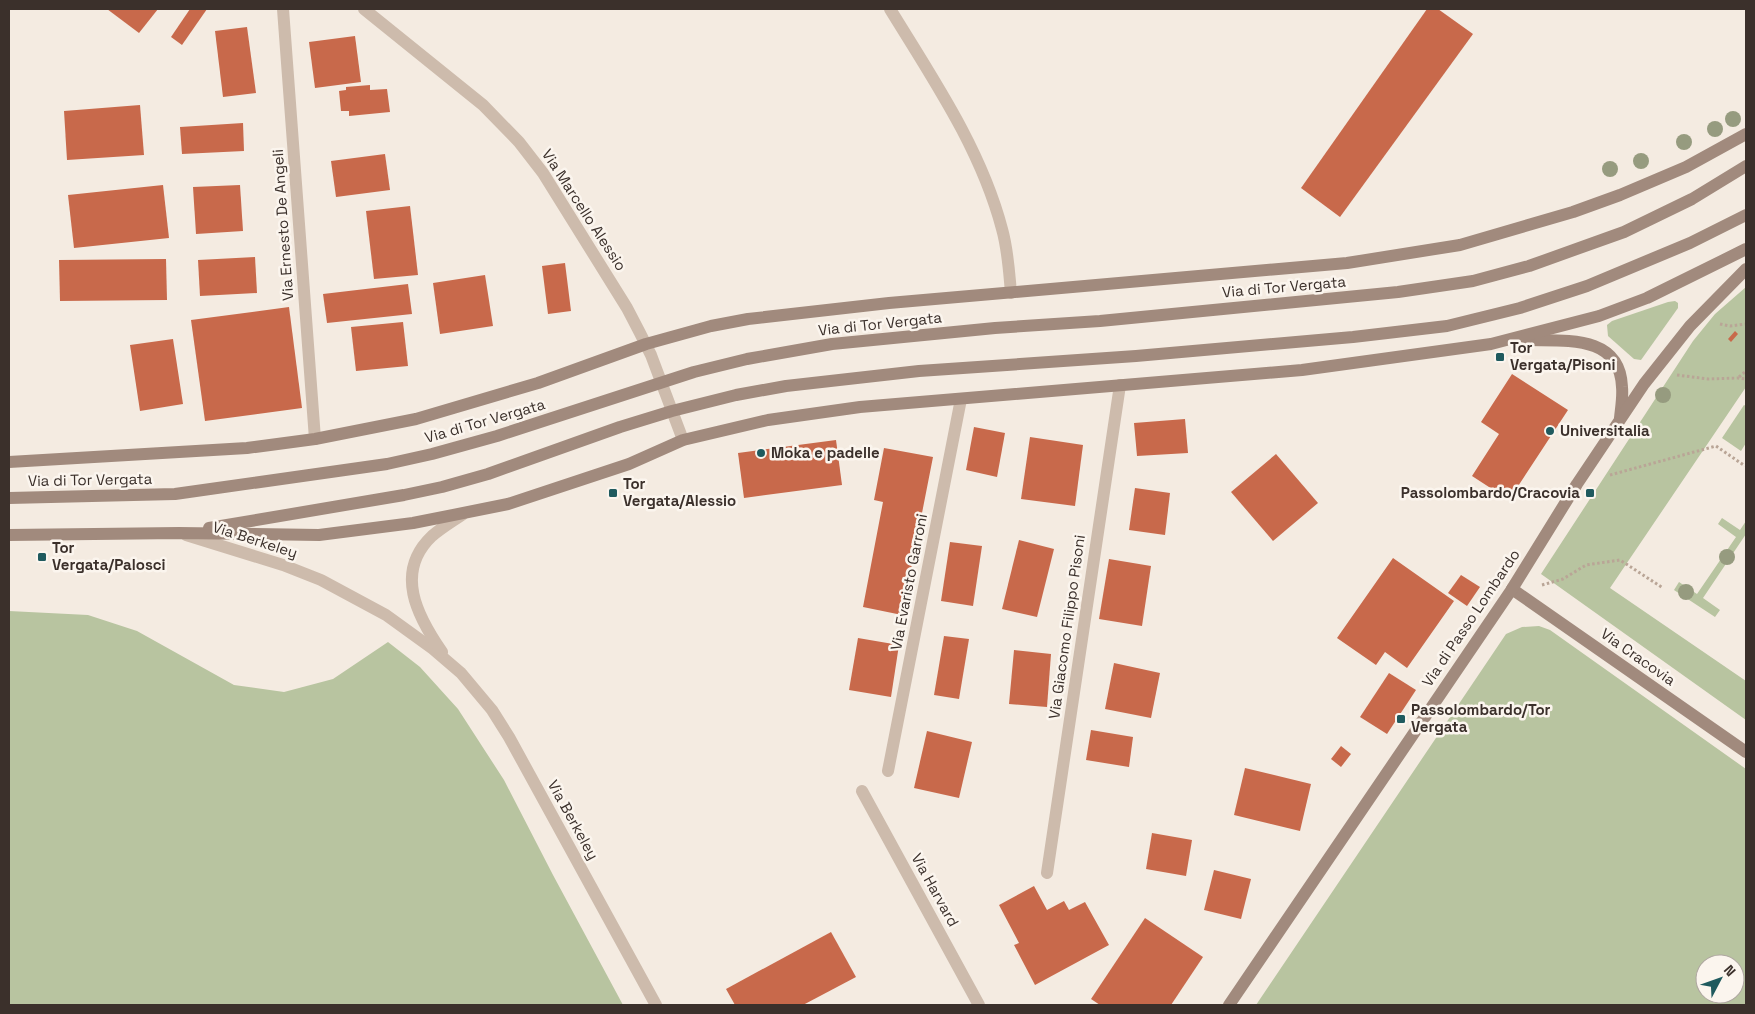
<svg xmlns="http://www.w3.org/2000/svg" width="1755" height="1014" font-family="'Space Grotesk',sans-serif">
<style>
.green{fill:#b8c4a0;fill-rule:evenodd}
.building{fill:#c8694b}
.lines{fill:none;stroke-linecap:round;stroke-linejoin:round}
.path{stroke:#b9a596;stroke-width:3;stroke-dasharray:2.5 2.5;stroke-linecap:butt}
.lane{stroke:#cdbbac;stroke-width:12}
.street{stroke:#cdbbac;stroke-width:12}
.secondary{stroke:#a18a7d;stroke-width:12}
.tree{fill:#969b7f}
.poi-dot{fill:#1f5a5e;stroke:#fbf5ee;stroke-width:2}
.labels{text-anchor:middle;stroke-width:5;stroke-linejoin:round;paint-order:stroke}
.street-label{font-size:15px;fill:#3b302b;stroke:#fbf5ee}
.poi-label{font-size:15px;font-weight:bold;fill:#3b302b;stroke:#fbf5ee;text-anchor:start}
</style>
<rect width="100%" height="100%" fill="#f4ebe1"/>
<g class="green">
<polygon points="1746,287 1746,387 1610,588 1746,681 1746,720 1541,574 1693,341 1715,314"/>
<polygon points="1675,301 1678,303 1678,308 1641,360 1634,359 1608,336 1607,325 1612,321 1668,302"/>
<polygon points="1744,405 1746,406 1746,443 1741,451 1722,438"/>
<polygon points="1722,518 1740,530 1746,521 1746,534 1703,598 1720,610 1715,617 1674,590 1679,582 1697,594 1736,537 1718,524"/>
<polygon points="9,611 88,615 137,631 234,685 284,692 333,679 388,642 420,667 458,709 504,780 553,875 623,1005 9,1005"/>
<path d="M1539 626 1550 630 1746 769V1005H1256L1506 634 1522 627ZM1705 964H1735V994H1705Z"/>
</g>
<g class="building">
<polygon points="107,9 158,9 139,33"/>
<polygon points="190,9 207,9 182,45 171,37"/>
<polygon points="1427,9 1438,9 1473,34 1340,217 1301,188"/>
<polygon points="247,27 256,93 223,97 215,31"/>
<polygon points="355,36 361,82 315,88 309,42"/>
<polygon points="370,85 370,90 387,89 390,112 349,116 349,111 341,111 339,91 346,90 346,87"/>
<polygon points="140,105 144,155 67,160 64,111"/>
<polygon points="243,123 244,151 182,154 180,127"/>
<polygon points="385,154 390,190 336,197 331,161"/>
<polygon points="163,185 169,238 74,248 68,195"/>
<polygon points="240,185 243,231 196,234 193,187"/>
<polygon points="410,206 418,275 374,279 366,211"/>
<polygon points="255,257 257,293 200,296 198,260"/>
<polygon points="166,259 167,300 60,301 59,260"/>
<polygon points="565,263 571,311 548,314 542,266"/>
<polygon points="485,275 493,326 440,334 433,283"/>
<polygon points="408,284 412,314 327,323 323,294"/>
<polygon points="289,307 302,408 205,421 191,320"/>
<polygon points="403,322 408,366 356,371 351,327"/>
<polygon points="1735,331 1738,334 1731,342 1728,339"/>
<polygon points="173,339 183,404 140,411 130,345"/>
<polygon points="1512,374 1568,410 1509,500 1472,476 1499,434 1481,422"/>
<polygon points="1185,419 1188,453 1137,456 1134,423"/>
<polygon points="974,427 1005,433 997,477 966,470"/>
<polygon points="1030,437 1083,445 1075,506 1021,499"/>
<polygon points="836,440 842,485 744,498 738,453"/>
<polygon points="884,448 933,457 902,615 863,607 883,502 874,500"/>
<polygon points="1276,454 1318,503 1273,541 1231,492"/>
<polygon points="1135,488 1170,493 1165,535 1129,530"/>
<polygon points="1019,540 1054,549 1037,617 1002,609"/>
<polygon points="950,542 982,546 973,606 941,601"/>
<polygon points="1393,558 1454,601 1407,668 1385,652 1376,665 1337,638"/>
<polygon points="1109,559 1151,566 1142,626 1099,619"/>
<polygon points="1461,575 1480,587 1467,606 1448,593"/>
<polygon points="944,636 969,639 959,699 934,695"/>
<polygon points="858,638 899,645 891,697 849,690"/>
<polygon points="1014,650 1051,654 1047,707 1009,704"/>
<polygon points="1114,663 1160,673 1151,718 1105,709"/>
<polygon points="1389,673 1416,690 1387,734 1360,717"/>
<polygon points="1091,730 1133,737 1129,767 1086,760"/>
<polygon points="927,731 972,742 959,798 914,788"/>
<polygon points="1341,746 1351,754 1341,767 1331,759"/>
<polygon points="1245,768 1311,784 1300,831 1234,815"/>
<polygon points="1152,833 1192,840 1186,876 1146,869"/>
<polygon points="1214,870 1251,879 1241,919 1204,910"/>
<polygon points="1034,886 1047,910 1064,901 1069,910 1085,902 1109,945 1035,985 1014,945 1019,943 999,905"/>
<polygon points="1145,918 1203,957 1171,1005 1100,1005 1091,999"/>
<polygon points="831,932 856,977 803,1005 735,1005 726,989"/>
</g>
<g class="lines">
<g class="path">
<polyline points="1720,324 1730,326 1746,324"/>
<polyline points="1677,375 1708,379 1738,378 1746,379"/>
<polyline points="1739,377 1746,371"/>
<polyline points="1610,475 1716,446 1745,466"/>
<polyline points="1542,585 1563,579 1586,565 1620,560 1663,588"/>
</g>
<path class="lane" d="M890 9C933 79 981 149 1002 229 1008 250 1009 271 1011 293"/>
<g class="street">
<polyline points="283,9 315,439"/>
<polyline points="364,9 483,105 519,142 543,173 627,308 640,333 651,355 683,440"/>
<polyline points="186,535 283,565 321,580 386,615 433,649 461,673 492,710 509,737 656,1005"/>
<path d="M442 652C417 616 394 572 432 536 441 528 453 521 463 514"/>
<polyline points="888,771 961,399"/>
<polyline points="862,791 979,1005"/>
<polyline points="1047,873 1120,385"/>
</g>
<g class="secondary">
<path d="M1527 340C1565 341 1620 334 1622 387 1623 397 1621 408 1620 418"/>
<polyline points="9,462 247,448 315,439 416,419 538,383 646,344 711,326 748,319 889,303 1347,263 1460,245 1573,212 1620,195 1686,167 1746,134"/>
<polyline points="9,498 175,494 387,464 432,454 497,436 694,372 747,359 832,344 995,328 1100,321 1398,292 1473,281 1529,266 1624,232 1692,199 1746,166"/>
<polyline points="209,528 404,495 442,487 488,474 620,427 672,411 736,395 786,386 919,371 1136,356 1353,337 1447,326 1520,308 1587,286 1690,243 1746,215"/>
<polyline points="9,535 179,533 319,535 413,523 508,504 629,464 683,440 768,420 860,407 1302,370 1491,344 1599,316 1647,298 1746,249"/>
<polyline points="1512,589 1746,752"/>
<polyline points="1229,1005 1512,589 1577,484 1644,384 1690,326 1746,269"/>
</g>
</g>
<g class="tree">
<circle cx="1733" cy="119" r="8"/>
<circle cx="1715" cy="129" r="8"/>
<circle cx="1684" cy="142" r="8"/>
<circle cx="1641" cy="161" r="8"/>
<circle cx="1610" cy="169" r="8"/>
<circle cx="1663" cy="395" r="8"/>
<circle cx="1727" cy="557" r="8"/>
<circle cx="1686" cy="592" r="8"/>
</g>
<g class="poi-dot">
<rect x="1495" y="352" width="10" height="10" rx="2.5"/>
<circle cx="1550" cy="431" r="5"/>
<circle cx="761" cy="453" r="5"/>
<rect x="608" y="488" width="10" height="10" rx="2.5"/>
<rect x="1585" y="488" width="10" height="10" rx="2.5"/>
<rect x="37" y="552" width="10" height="10" rx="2.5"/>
<rect x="1396" y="714" width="10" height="10" rx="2.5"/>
</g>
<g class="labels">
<g class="street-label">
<text transform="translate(584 210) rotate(57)" y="5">Via Marcello Alessio</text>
<text transform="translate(283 225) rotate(-94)" y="5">Via Ernesto De Angeli</text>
<text transform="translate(1284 287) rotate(-5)" y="5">Via di Tor Vergata</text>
<text transform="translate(880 324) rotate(-6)" y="5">Via di Tor Vergata</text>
<text transform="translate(485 421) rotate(-16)" y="5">Via di Tor Vergata</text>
<text transform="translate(90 480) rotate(-1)" y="5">Via di Tor Vergata</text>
<text transform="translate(255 540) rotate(18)" y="5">Via Berkeley</text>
<text transform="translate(909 582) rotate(-79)" y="5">Via Evaristo Garroni</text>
<text transform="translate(1471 618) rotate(-56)" y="5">Via di Passo Lombardo</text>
<text transform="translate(1067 627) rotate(-82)" y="5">Via Giacomo Filippo Pisoni</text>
<text transform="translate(1638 657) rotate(35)" y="5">Via Cracovia</text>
<text transform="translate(573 820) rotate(61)" y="5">Via Berkeley</text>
<text transform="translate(935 890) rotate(61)" y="5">Via Harvard</text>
</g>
<g class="poi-label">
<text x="1510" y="353">Tor<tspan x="1510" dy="17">Vergata/Pisoni</tspan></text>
<text x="1560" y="436">Universitalia</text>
<text x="771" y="458">Moka e padelle</text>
<text x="623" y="489">Tor<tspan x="623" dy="17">Vergata/Alessio</tspan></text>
<text x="1580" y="498" text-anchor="end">Passolombardo/Cracovia</text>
<text x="52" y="553">Tor<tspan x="52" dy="17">Vergata/Palosci</tspan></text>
<text x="1411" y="715">Passolombardo/Tor<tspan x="1411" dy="17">Vergata</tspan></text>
</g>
</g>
<rect width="1755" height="1014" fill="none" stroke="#3b302b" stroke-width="20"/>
<g transform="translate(1720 979) rotate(49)"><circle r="24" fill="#fbf5ee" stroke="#aea6a0"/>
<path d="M0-4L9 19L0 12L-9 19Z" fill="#1f5a5e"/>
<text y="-8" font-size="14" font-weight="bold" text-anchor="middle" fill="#3b302b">N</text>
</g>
</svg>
